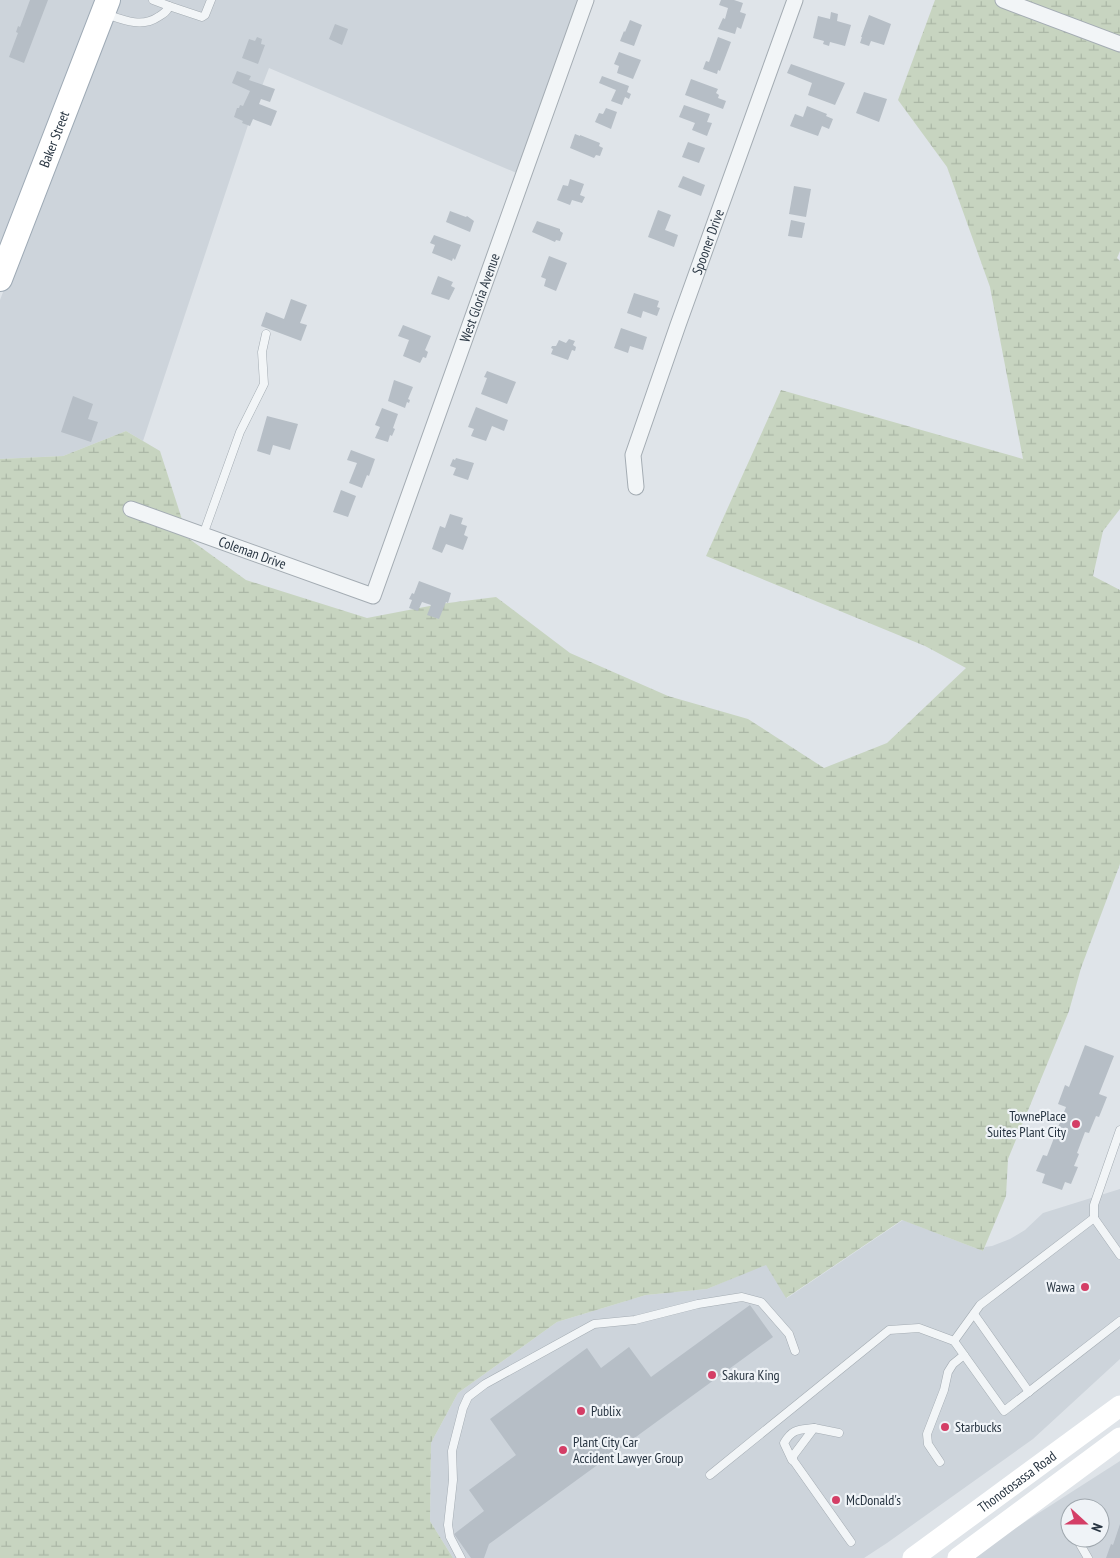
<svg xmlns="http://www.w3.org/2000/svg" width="1120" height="1558" font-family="'PT Sans Narrow',sans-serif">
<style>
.built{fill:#cdd4db;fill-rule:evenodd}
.wetland{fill:url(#wetland-marsh)}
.building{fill:#b6bec6}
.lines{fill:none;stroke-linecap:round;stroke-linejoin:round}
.service-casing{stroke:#a4acb3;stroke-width:9}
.minor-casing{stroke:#a4acb3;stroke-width:17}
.primary-casing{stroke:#9eaab5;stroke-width:26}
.service{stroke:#f2f5f7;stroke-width:8}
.minor{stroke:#f2f5f7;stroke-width:15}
.secondary{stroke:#fff;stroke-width:21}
.primary{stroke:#fff;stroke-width:24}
.poi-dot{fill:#d43e66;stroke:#eff3f7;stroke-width:2}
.labels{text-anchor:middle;stroke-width:4.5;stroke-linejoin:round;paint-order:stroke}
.street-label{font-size:14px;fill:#273441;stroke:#eff3f7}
.poi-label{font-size:14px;fill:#273441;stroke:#eff3f7;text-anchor:start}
</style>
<defs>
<pattern id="wetland-marsh" width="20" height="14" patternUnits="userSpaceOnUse" patternTransform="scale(1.25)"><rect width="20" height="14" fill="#c7d4c0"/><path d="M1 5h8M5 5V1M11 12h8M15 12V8" fill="none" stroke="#abb7a6"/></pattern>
</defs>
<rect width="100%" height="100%" fill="#dfe4e9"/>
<g class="built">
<polygon points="0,0 100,0 0,258"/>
<polygon points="116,0 584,0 519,174 269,68 255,104 143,441 126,431 63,456 0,459 0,300"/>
<polygon points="1120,1189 1120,1359 1033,1439 887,1543 864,1558 453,1558 430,1521 431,1443 458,1393 557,1322 646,1295 707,1289 766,1264 787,1298 903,1220 983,1251 985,1247 992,1246 1010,1239 1025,1230 1043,1213"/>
<path d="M1120 1461V1558H971L981 1550ZM1070 1508H1100V1538H1070Z"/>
</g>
<polygon class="wetland" points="935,0 1120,0 1120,251 1117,258 1120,261 1120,509 1103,531 1093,576 1120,590 1120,864 1081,968 1069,1011 1008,1159 1006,1196 983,1251 902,1220 786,1298 766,1265 707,1289 646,1295 557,1322 458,1393 431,1443 430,1521 453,1558 0,1558 0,459 63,456 126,431 160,451 188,538 246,580 367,618 440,604 496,597 570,653 668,696 748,719 824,768 887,743 966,668 925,646 706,556 781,390 1023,459 990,287 947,167 898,100"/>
<g class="building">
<polygon points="30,0 48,0 24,63 9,57 18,33 16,32 18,26 20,27"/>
<polygon points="721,0 734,0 743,3 740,12 746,14 741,29 737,27 735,34 718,29 723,18 725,19 728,8 719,5"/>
<polygon points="831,12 838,14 837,21 851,25 845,46 830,42 829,46 823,44 824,41 813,38 818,16 830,19"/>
<polygon points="869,15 891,24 884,45 871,41 869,46 860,43 862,37 861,37"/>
<polygon points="630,20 642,25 634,46 620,41 624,31 625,32"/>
<polygon points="335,24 348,29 342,45 329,39"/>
<polygon points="257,37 262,39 261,44 265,45 258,64 242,58 249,39 255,41"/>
<polygon points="718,37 731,42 720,71 718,70 717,74 703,69 706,61 709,62"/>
<polygon points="619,52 641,60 633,79 617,73 619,66 614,64"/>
<polygon points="791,64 845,83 835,105 808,95 812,83 787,73"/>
<polygon points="237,71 251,76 249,80 275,89 270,102 261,99 259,104 277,111 271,126 253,119 250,126 242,123 243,121 234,117 237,108 239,108 240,105 243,106 250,91 232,83"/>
<polygon points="602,76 629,86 627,92 631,94 629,99 625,97 622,105 611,101 616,90 599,83"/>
<polygon points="691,79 718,89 716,93 719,95 718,98 726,101 723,109 685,95"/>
<polygon points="864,92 887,99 879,122 856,113"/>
<polygon points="684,105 710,114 707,122 712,123 707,136 692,130 695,123 679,117"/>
<polygon points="807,106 827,114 826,116 833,119 829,129 822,126 818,136 790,126 795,114 803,117"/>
<polygon points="606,108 617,112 611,129 595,122 599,113 603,114"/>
<polygon points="575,134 580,136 580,135 600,143 599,146 603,148 600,156 596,155 594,158 570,148"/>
<polygon points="688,142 705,148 699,163 682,157"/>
<polygon points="683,176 705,185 701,196 678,187"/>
<polygon points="570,179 584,184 580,195 585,197 582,203 572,200 570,205 557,200 563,185 568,186"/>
<polygon points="794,186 811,189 806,217 789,214"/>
<polygon points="658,210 671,215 665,230 678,235 674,247 648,237"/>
<polygon points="450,211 466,217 467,216 474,221 470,232 446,222"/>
<polygon points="791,220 805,223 802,238 788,236"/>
<polygon points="537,221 560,229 560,231 563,233 560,241 556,240 555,242 532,232"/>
<polygon points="434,235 461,245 455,260 453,258 452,261 432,253 435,245 430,243"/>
<polygon points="549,256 567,263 556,291 544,286 546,279 541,277"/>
<polygon points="438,276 453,282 451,286 455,288 449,300 431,294"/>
<polygon points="634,293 659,301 657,307 660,308 657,316 643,311 641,318 627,313"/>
<polygon points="291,299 307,305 300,323 307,325 301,341 261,326 266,312 284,319"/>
<polygon points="403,325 431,336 425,350 428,352 426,358 423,357 420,363 403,356 409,340 398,336"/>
<polygon points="621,328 647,337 643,350 630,346 628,353 614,348"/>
<polygon points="569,339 575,341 573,345 576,347 575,351 572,350 568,360 551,354 553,349 551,348 552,346 556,346 559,340 566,343"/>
<polygon points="487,371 516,382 507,404 481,394 487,378 484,377"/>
<polygon points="394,380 413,387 408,399 410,400 409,403 407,402 405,408 388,401"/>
<polygon points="73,396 93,404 88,419 98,422 91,442 61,432"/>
<polygon points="476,407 508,420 504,431 492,426 486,441 471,436 474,429 468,427"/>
<polygon points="382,408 398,414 393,428 395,429 392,436 390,435 388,442 375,438 380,427 375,425"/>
<polygon points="267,416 298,424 290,450 273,445 270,455 257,451"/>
<polygon points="351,450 375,459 369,476 367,475 362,488 349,483 357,463 347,460"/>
<polygon points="456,458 474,463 468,480 453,475 456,468 450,466 453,459 455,460"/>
<polygon points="341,490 356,496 348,517 333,512"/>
<polygon points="450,514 463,518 461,524 467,526 464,535 468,537 463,550 446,544 442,553 432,549 440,526 445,528"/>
<polygon points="419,581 451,593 448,603 446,602 439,619 427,615 431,605 422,602 418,611 409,608 412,600 409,599 412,593 414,594"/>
<polygon points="1085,1045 1114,1056 1099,1094 1107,1097 1099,1117 1096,1116 1089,1133 1085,1132 1077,1153 1079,1154 1074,1166 1078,1167 1071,1184 1065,1182 1062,1190 1042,1183 1045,1174 1036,1171 1043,1155 1047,1156 1066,1107 1058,1104 1065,1085 1069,1087"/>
<polygon points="750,1305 773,1337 489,1544 484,1558 471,1558 454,1534 484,1511 469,1490 516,1455 490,1419 587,1348 601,1368 629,1347 651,1377"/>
<polygon points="1120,1524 1120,1558 1106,1558 1111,1544 1113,1545"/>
</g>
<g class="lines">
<defs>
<g id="service">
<polyline points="153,0 169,6"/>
<path d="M106 14C123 20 142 28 158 17 163 14 167 12 169 6L202 17 205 15 211 0"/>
<polyline points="203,535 240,432 264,384 262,352 266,334"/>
<polyline points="1120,1130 1094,1205 1094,1218 1120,1255"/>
<polyline points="974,1314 1029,1392"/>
<polyline points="954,1341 980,1305 1094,1218"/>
<polyline points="839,1433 814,1428 793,1456 793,1460 851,1542"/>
<path d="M792 1460 784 1443C793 1428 799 1430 814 1428"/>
<polyline points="940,1462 928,1444 927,1434 944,1390 948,1372 953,1364 964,1355"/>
<polyline points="710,1475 889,1330 919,1328 954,1341 1004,1411 1120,1321"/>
<polyline points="1077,1539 1088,1558"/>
<polyline points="461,1558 450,1537 448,1525 453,1480 452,1451 463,1408 468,1397 485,1384 594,1324 635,1320 698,1304 742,1297 761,1302 789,1334 795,1351"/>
</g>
<g id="minor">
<polyline points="1003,0 1120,44"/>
<path id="s1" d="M636 487 633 455 678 325 795 0"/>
<path id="s2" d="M131 509 373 596 586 0"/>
</g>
<g id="primary">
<path id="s4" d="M0 279 108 0"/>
</g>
</defs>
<use href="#service" class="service-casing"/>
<use href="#minor" class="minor-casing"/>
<use href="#primary" class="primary-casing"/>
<use href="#service" class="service"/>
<use href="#minor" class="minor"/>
<g class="secondary">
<path id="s3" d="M913 1558 1120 1406"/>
<polyline points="958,1558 1120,1438"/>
</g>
<use href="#primary" class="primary"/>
</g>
<g class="poi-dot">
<circle cx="1076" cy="1124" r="5"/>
<circle cx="1085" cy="1287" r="5"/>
<circle cx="712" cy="1375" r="5"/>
<circle cx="581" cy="1411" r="5"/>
<circle cx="945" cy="1427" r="5"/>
<circle cx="563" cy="1450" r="5"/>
<circle cx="836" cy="1500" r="5"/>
</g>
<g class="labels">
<g class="street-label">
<text dy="5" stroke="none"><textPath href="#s4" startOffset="150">Baker Street</textPath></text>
<text dy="5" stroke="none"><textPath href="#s1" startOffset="258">Spooner Drive</textPath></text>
<text dy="5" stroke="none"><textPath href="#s2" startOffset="574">West Gloria Avenue</textPath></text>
<text dy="5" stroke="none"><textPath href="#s2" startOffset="129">Coleman Drive</textPath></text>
<text dy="5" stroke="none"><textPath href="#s3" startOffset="129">Thonotosassa Road</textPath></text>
</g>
<g class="poi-label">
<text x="1066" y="1121" text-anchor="end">TownePlace<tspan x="1066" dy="16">Suites Plant City</tspan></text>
<text x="1075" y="1292" text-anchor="end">Wawa</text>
<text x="722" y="1380">Sakura King</text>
<text x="591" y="1416">Publix</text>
<text x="955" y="1432">Starbucks</text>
<text x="573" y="1447">Plant City Car<tspan x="573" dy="16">Accident Lawyer Group</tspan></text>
<text x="846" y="1505">McDonald's</text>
</g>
</g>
<g transform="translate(1085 1523) rotate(111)"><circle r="24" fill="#eff3f7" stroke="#9fa7ae"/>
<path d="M0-4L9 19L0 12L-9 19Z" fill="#d43e66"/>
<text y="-8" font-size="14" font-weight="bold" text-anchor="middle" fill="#273441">N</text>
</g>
</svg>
